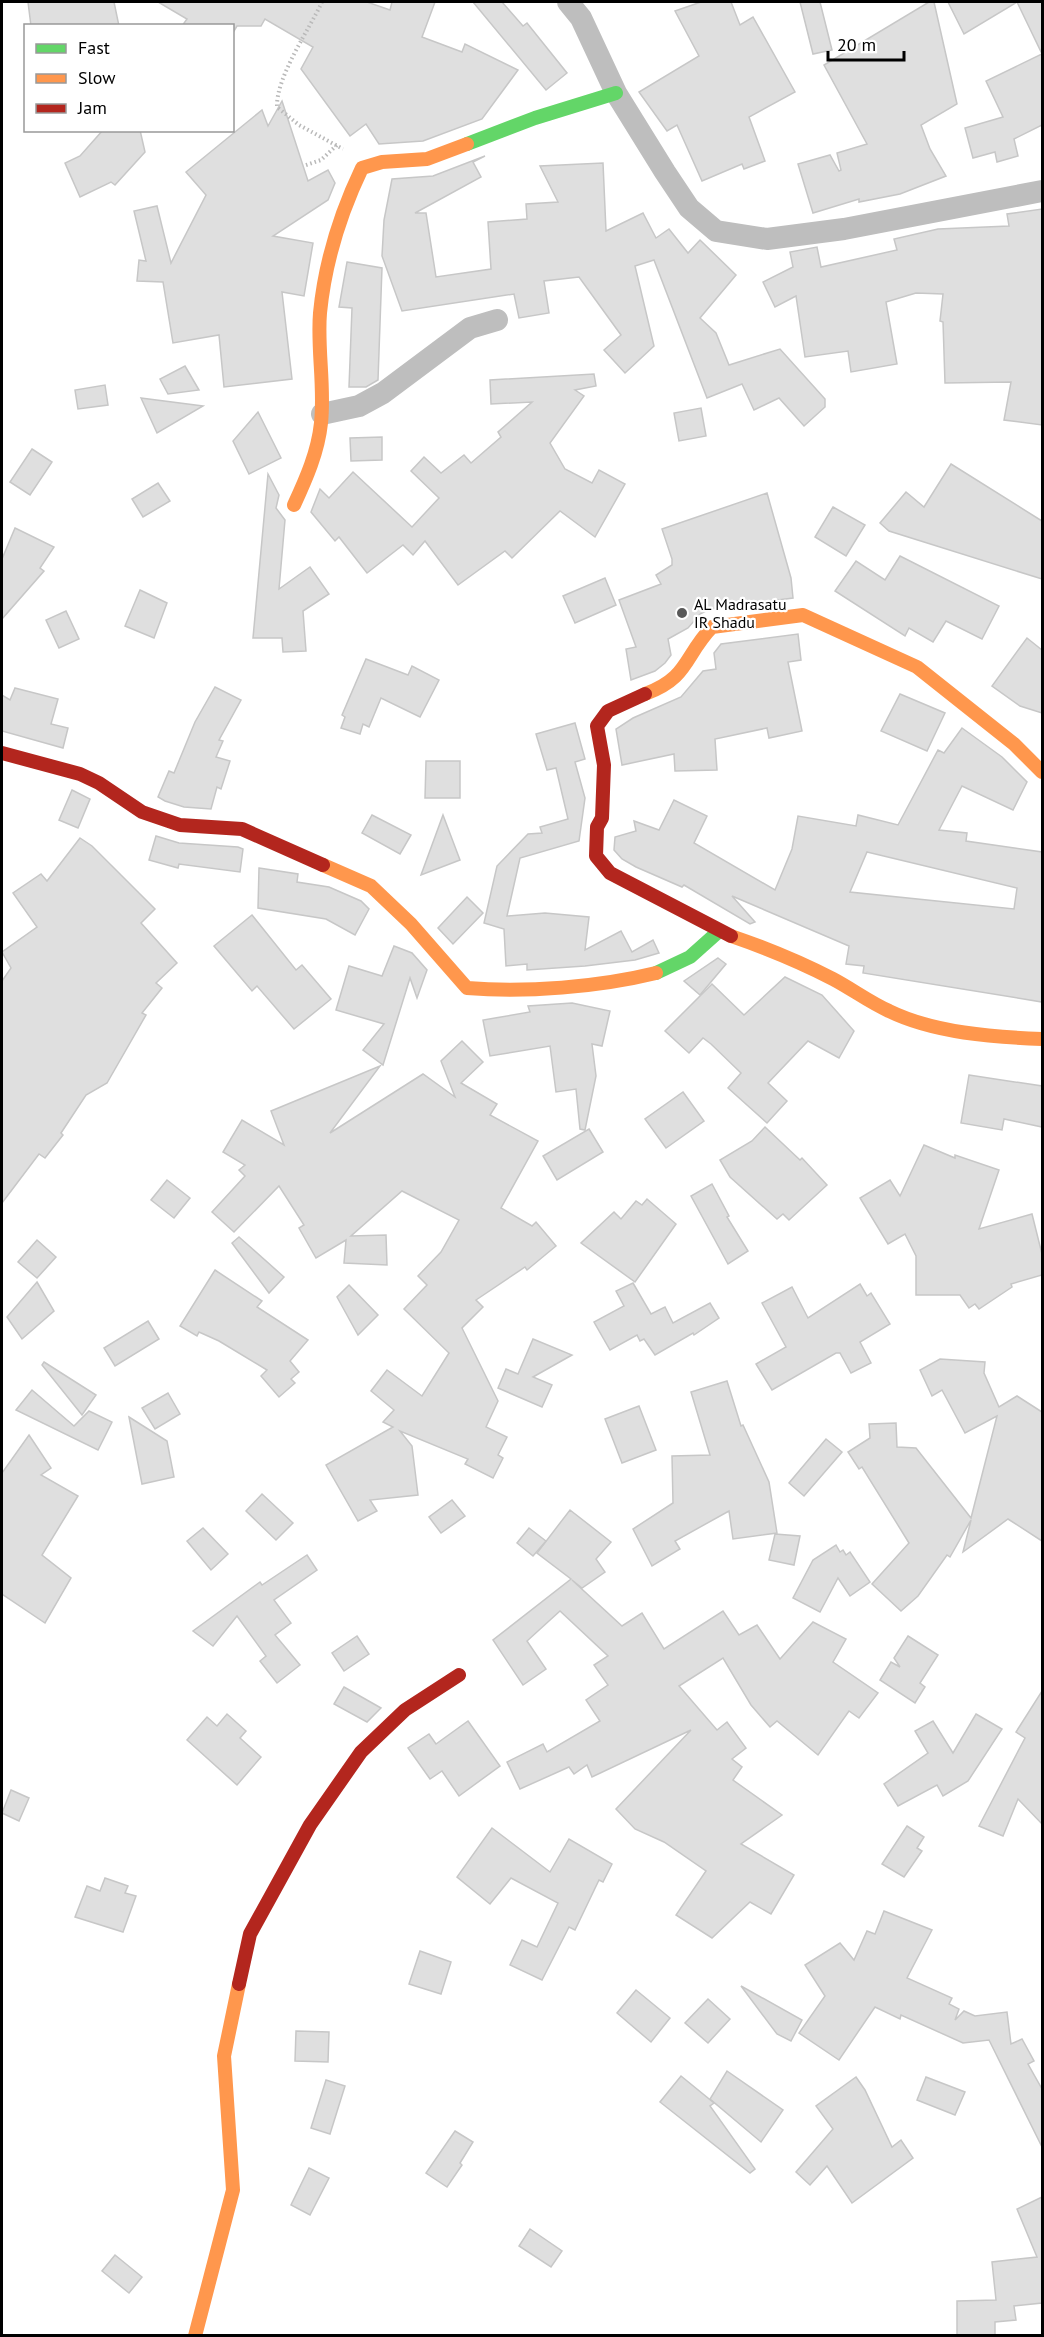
<svg xmlns="http://www.w3.org/2000/svg" width="1044" height="2337" font-family="'PT Sans',sans-serif">
<style>
.building{fill:#dfdfdf;stroke:#c7c7c7;stroke-width:1.5;fill-rule:evenodd}
.lines{fill:none;stroke-linecap:round;stroke-linejoin:round}
.path{stroke:#b9b9b9;stroke-width:4;stroke-dasharray:1.5 3;stroke-linecap:butt}
.street{stroke:#bebebe;stroke-width:22}
.fast{stroke:#63d668;stroke-width:14}
.slow{stroke:#ff974d;stroke-width:14}
.jam{stroke:#b3261e;stroke-width:14}
.poi-dot{fill:#595959;stroke:#fff;stroke-width:2}
.labels{text-anchor:middle;stroke-width:4.5;stroke-linejoin:round;paint-order:stroke}
.poi-label{font-size:16px;fill:#000;stroke:#fff;text-anchor:start}
</style>
<rect width="100%" height="100%" fill="#fff"/>
<g class="building">
<polygon points="28,2 114,2 119,26 31,26"/>
<polygon points="158,2 367,2 390,10 392,2 435,2 422,37 462,52 465,44 518,70 482,119 423,141 379,144 366,124 350,136 301,69 313,47 265,19 261,26 237,26 234,31 232,26 182,26 187,19"/>
<polygon points="473,2 502,2 523,26 527,23 567,73 546,90"/>
<polygon points="701,2 731,2 740,25 753,17 795,92 749,117 765,161 744,169 742,164 702,181 677,125 667,131 639,92 699,56 675,11"/>
<polygon points="800,2 820,2 832,50 813,54"/>
<polygon points="929,2 934,2 957,104 921,125 930,149 946,176 900,194 859,202 859,199 813,213 798,164 830,155 839,171 841,170 837,153 867,144 824,65"/>
<polygon points="948,2 1042,2 1042,125 1014,139 1018,156 997,162 995,152 973,158 965,128 1003,117 986,81 1042,54 1017,2 964,34"/>
<polygon points="282,101 308,181 328,170 335,183 328,200 273,236 313,243 304,296 282,292 292,379 224,387 219,335 173,343 163,282 137,281 139,260 146,261 134,211 157,206 171,263 206,195 186,172 262,110 268,126"/>
<polygon points="103,130 140,130 145,152 115,185 111,182 80,197 65,163 80,156"/>
<polygon points="485,156 473,162 481,177 415,213 426,213 436,277 491,269 488,222 527,219 526,204 558,202 540,166 603,163 606,231 643,213 656,238 669,229 688,253 700,240 736,275 700,318 716,333 729,365 780,349 825,399 825,407 804,426 779,398 754,410 742,384 707,398 654,260 635,266 654,346 625,373 604,350 621,335 579,277 544,281 549,313 519,318 514,294 402,311 382,256 384,220 392,179 433,176"/>
<polygon points="1042,209 1042,425 1004,420 1011,382 945,383 943,322 940,321 943,294 916,293 886,302 897,364 851,372 848,351 805,357 796,296 775,307 763,282 793,267 790,252 817,247 821,267 897,250 894,239 938,229 1009,226 1007,214"/>
<polygon points="347,262 382,268 378,380 366,387 349,387 352,308 339,307"/>
<polygon points="185,366 199,390 168,394 160,379"/>
<polygon points="594,374 596,386 575,390 584,396 550,443 565,469 592,483 599,470 625,484 595,537 560,511 512,558 505,551 458,585 425,541 413,555 403,545 367,573 339,537 335,541 311,512 320,489 329,498 353,472 412,527 439,498 411,471 424,457 441,473 464,455 471,463 501,437 498,432 532,402 491,404 490,380"/>
<polygon points="105,385 108,405 78,409 75,390"/>
<polygon points="141,398 203,406 157,433"/>
<polygon points="701,408 706,436 679,441 674,413"/>
<polygon points="258,412 281,458 249,474 233,441"/>
<polygon points="382,437 382,460 351,461 350,438"/>
<polygon points="32,449 52,462 30,495 10,482"/>
<polygon points="951,464 1042,521 1042,579 889,531 880,523 906,492 924,507"/>
<polygon points="268,474 279,495 276,508 285,520 279,589 310,567 329,594 303,611 306,651 283,652 282,638 253,638"/>
<polygon points="158,483 170,501 143,517 132,499"/>
<polygon points="767,493 791,578 793,598 710,609 700,614 688,628 668,639 671,655 665,663 655,671 631,680 626,649 636,647 619,600 661,584 656,575 672,565 672,559 662,529"/>
<polygon points="833,507 865,525 846,556 815,537"/>
<polygon points="15,528 54,547 40,568 44,571 2,619 2,559"/>
<polygon points="900,556 999,606 982,639 946,621 933,642 909,628 905,636 835,591 856,561 885,580"/>
<polygon points="605,578 616,605 575,623 563,596"/>
<polygon points="140,590 167,603 154,638 125,626"/>
<polygon points="66,611 79,639 59,648 46,620"/>
<polygon points="798,634 801,660 788,662 802,731 769,738 767,728 715,739 717,770 675,771 674,754 622,765 616,729 633,718 681,697 703,671 716,669 714,653 721,644"/>
<polygon points="1027,638 1042,650 1042,713 1020,706 992,686"/>
<polygon points="366,659 408,675 412,666 439,680 420,717 381,698 369,727 363,724 360,734 341,728 345,717 342,715"/>
<polygon points="215,687 241,700 219,740 223,741 216,757 230,761 221,789 217,787 211,809 184,807 165,801 158,797 169,771 174,773 195,722"/>
<polygon points="15,688 58,699 51,724 68,728 63,748 2,731 2,695 10,700"/>
<polygon points="900,694 945,713 927,751 881,731"/>
<polygon points="575,723 585,759 575,762 585,798 579,841 520,858 507,916 545,913 589,917 585,950 621,931 632,952 653,940 659,953 635,960 585,966 527,970 527,964 506,966 504,929 484,923 497,866 528,834 542,833 540,827 568,819 556,768 547,770 536,734"/>
<path d="M962 728 1002 757 1027 782 1013 810 962 786 939 830 967 833 966 841 1042 852V1002L863 973 864 966 846 964 849 946 732 896 755 922 750 924 684 885 682 887 636 867 622 859 614 850 615 837 636 831 634 821 659 830 674 800 707 816 694 843 775 890 792 849 798 816 856 826 858 815 898 825 938 750 944 753ZM867 852 1017 888 1014 909 850 892Z"/>
<polygon points="426,761 460,761 460,798 425,798"/>
<polygon points="72,790 90,799 78,828 59,820"/>
<polygon points="372,815 411,835 400,854 362,833"/>
<polygon points="443,815 460,860 421,875"/>
<polygon points="156,836 179,843 238,847 243,849 240,872 179,864 178,868 149,860"/>
<polygon points="80,838 92,846 155,909 141,923 177,963 156,983 162,988 142,1013 146,1015 107,1083 86,1095 61,1133 63,1135 45,1158 39,1154 2,1203 2,981 11,968 2,952 37,927 13,893 41,874 47,881"/>
<polygon points="259,868 298,874 297,882 329,887 361,901 369,909 355,935 326,919 258,908"/>
<polygon points="467,897 483,913 453,944 438,928"/>
<polygon points="252,915 296,970 302,965 331,999 294,1029 257,986 252,991 214,946"/>
<polygon points="394,946 412,953 427,970 417,998 410,978 383,1065 363,1050 384,1024 336,1010 349,966 382,976"/>
<polygon points="718,958 726,964 700,995 684,981"/>
<polygon points="785,977 822,995 854,1031 839,1058 808,1041 768,1083 787,1101 767,1123 728,1088 741,1073 711,1044 703,1038 689,1053 665,1031 712,984 744,1015"/>
<polygon points="572,1003 610,1011 602,1046 592,1044 596,1076 585,1130 580,1129 576,1089 556,1092 550,1046 490,1056 483,1020 530,1012 528,1006"/>
<polygon points="462,1041 483,1062 461,1083 497,1104 490,1115 538,1141 501,1208 532,1226 536,1222 556,1246 527,1270 525,1267 476,1300 483,1307 462,1328 498,1401 486,1427 507,1437 498,1455 503,1458 493,1478 465,1464 468,1459 400,1431 412,1446 418,1495 370,1500 377,1511 358,1521 326,1465 393,1427 383,1422 394,1410 371,1391 387,1370 422,1396 449,1353 404,1309 427,1285 418,1276 441,1252 459,1220 402,1191 351,1236 386,1235 387,1265 344,1263 346,1240 316,1258 299,1228 304,1225 279,1186 234,1232 212,1212 245,1176 239,1170 245,1165 223,1152 242,1120 284,1145 271,1111 380,1066 330,1133 423,1074 455,1097 441,1061"/>
<polygon points="969,1075 1042,1086 1042,1127 1004,1119 1002,1130 961,1123"/>
<polygon points="683,1092 704,1121 666,1148 645,1119"/>
<polygon points="765,1127 800,1160 802,1158 827,1185 789,1220 783,1214 777,1219 730,1177 720,1160 752,1141"/>
<polygon points="589,1129 603,1152 557,1180 543,1156"/>
<polygon points="924,1145 955,1158 955,1155 999,1170 979,1229 1032,1214 1042,1254 1042,1275 1011,1284 1012,1287 979,1309 975,1304 969,1308 960,1295 916,1295 916,1256 905,1234 888,1244 860,1198 890,1180 900,1196"/>
<polygon points="167,1180 190,1198 174,1218 151,1200"/>
<polygon points="712,1184 729,1216 727,1217 748,1251 728,1264 691,1196"/>
<polygon points="647,1199 676,1224 635,1282 581,1243 614,1212 621,1219 636,1201 642,1205"/>
<polygon points="239,1237 284,1277 269,1293 232,1243"/>
<polygon points="37,1240 56,1257 37,1278 18,1262"/>
<polygon points="215,1270 262,1301 257,1307 308,1340 290,1361 299,1372 291,1379 295,1383 279,1397 261,1376 267,1370 219,1341 199,1332 197,1336 180,1326"/>
<polygon points="37,1282 54,1311 22,1339 7,1317"/>
<polygon points="633,1283 651,1314 665,1307 673,1323 710,1303 719,1318 694,1335 693,1333 655,1355 644,1339 640,1341 637,1335 610,1350 594,1322 624,1306 616,1291"/>
<polygon points="860,1284 867,1296 871,1293 890,1324 860,1342 871,1363 851,1373 840,1353 836,1353 772,1390 756,1364 786,1347 762,1303 792,1287 808,1318"/>
<polygon points="349,1285 378,1315 358,1335 337,1297"/>
<polygon points="148,1321 159,1339 115,1366 104,1348"/>
<polygon points="533,1339 572,1355 533,1377 552,1385 542,1407 498,1388 506,1369 518,1374"/>
<polygon points="940,1359 985,1362 984,1373 999,1407 1017,1396 1042,1412 1042,1541 1008,1519 963,1552 971,1520 950,1557 947,1555 918,1596 901,1611 872,1584 909,1543 862,1467 859,1469 848,1452 870,1438 869,1424 896,1423 897,1447 916,1448 971,1518 997,1416 965,1433 942,1390 932,1396 920,1370"/>
<polygon points="44,1362 96,1395 82,1415 42,1365"/>
<polygon points="727,1381 741,1426 743,1425 769,1482 777,1533 733,1539 729,1511 675,1541 680,1549 652,1566 633,1529 673,1503 672,1456 710,1455 691,1392"/>
<polygon points="32,1390 74,1426 89,1411 112,1422 98,1450 16,1410"/>
<polygon points="168,1393 180,1414 155,1429 142,1408"/>
<polygon points="639,1406 656,1450 622,1463 605,1419"/>
<polygon points="129,1417 167,1441 174,1477 142,1484"/>
<polygon points="29,1435 51,1468 41,1475 78,1496 42,1555 71,1578 45,1623 2,1594 2,1473"/>
<polygon points="826,1439 842,1452 804,1496 789,1483"/>
<polygon points="262,1494 293,1523 276,1540 246,1511"/>
<polygon points="452,1500 465,1516 441,1533 429,1517"/>
<polygon points="570,1510 611,1542 596,1559 605,1572 582,1588 572,1580 622,1626 642,1613 664,1649 723,1611 739,1635 757,1625 780,1659 813,1622 846,1639 833,1662 878,1693 859,1718 849,1711 818,1755 777,1721 770,1727 751,1705 723,1658 679,1686 717,1730 727,1722 746,1748 732,1759 742,1767 733,1780 782,1815 741,1844 794,1875 771,1914 750,1902 712,1938 676,1915 706,1871 664,1842 635,1829 616,1809 691,1730 592,1777 587,1765 574,1774 569,1767 520,1789 507,1762 543,1744 547,1752 600,1721 586,1700 608,1685 594,1665 608,1656 560,1611 527,1641 546,1669 523,1685 493,1640 571,1579 537,1553"/>
<polygon points="203,1528 228,1554 211,1570 187,1541"/>
<polygon points="529,1528 546,1541 533,1556 517,1543"/>
<polygon points="775,1534 800,1536 794,1565 769,1560"/>
<polygon points="836,1545 840,1552 843,1550 846,1555 850,1552 870,1582 850,1596 838,1578 820,1612 793,1598 813,1560"/>
<polygon points="307,1555 317,1570 274,1600 291,1623 275,1635 300,1665 277,1683 260,1661 266,1656 237,1616 213,1646 193,1631 260,1582 262,1585"/>
<polygon points="357,1636 369,1654 344,1671 332,1653"/>
<polygon points="908,1636 938,1655 920,1683 925,1687 915,1703 880,1680 891,1662 900,1667 894,1658"/>
<polygon points="344,1687 381,1708 367,1722 334,1704"/>
<polygon points="1042,1691 1042,1824 1018,1799 1003,1836 979,1826 1025,1738 1016,1732"/>
<polygon points="227,1714 246,1731 240,1738 261,1757 237,1785 187,1740 207,1717 217,1726"/>
<polygon points="976,1714 1002,1729 968,1781 943,1796 937,1785 898,1806 884,1784 928,1753 915,1731 933,1721 953,1753"/>
<polygon points="468,1721 500,1766 459,1796 442,1771 430,1779 408,1748 429,1734 436,1744"/>
<polygon points="11,1790 29,1798 19,1821 2,1813"/>
<polygon points="907,1826 924,1837 917,1848 922,1851 904,1877 882,1864"/>
<polygon points="492,1828 550,1872 569,1839 612,1864 603,1882 599,1880 575,1930 569,1927 542,1980 510,1965 522,1940 537,1947 558,1903 511,1878 490,1904 457,1877"/>
<polygon points="105,1878 128,1886 125,1893 136,1896 123,1932 75,1917 87,1886 100,1891"/>
<polygon points="884,1911 932,1930 907,1978 952,1998 949,2004 959,2009 955,2020 964,2011 975,2016 1007,2012 1011,2044 1022,2039 1034,2061 1028,2064 1042,2089 1042,2147 989,2040 963,2043 901,2015 900,2019 875,2007 839,2060 799,2033 825,1996 805,1965 840,1943 854,1960 867,1931 875,1934"/>
<polygon points="420,1951 451,1962 441,1994 409,1984"/>
<polygon points="741,1986 802,2020 791,2041 777,2034"/>
<polygon points="636,1990 670,2018 651,2042 617,2013"/>
<polygon points="708,1999 730,2019 708,2043 685,2023"/>
<polygon points="296,2031 329,2032 328,2062 295,2061"/>
<polygon points="727,2071 783,2110 761,2142 710,2099"/>
<polygon points="681,2076 714,2103 710,2106 755,2169 750,2173 660,2102"/>
<polygon points="856,2077 865,2090 892,2147 901,2140 913,2158 852,2203 827,2166 810,2185 796,2172 833,2129 816,2106"/>
<polygon points="926,2077 965,2092 955,2115 917,2100"/>
<polygon points="326,2080 345,2086 330,2134 311,2128"/>
<polygon points="455,2131 473,2142 460,2163 462,2165 447,2187 426,2173"/>
<polygon points="309,2168 329,2178 310,2215 291,2205"/>
<polygon points="1042,2197 1042,2303 1014,2306 1016,2320 995,2322 995,2335 957,2336 957,2301 996,2300 992,2262 1037,2257 1017,2209"/>
<polygon points="530,2229 562,2251 551,2267 519,2246"/>
<polygon points="115,2255 142,2277 129,2293 102,2271"/>
</g>
<g class="lines">
<g class="path">
<path d="M322 2C309 30 276 77 277 107L299 125 343 149"/>
<polyline points="306,165 321,160 337,145"/>
</g>
<g class="street">
<polyline points="568,2 581,18 616,93 665,172 689,208 716,231 767,239 844,229 1042,191"/>
<polyline points="322,414 359,406 383,393 470,328 497,320"/>
</g>
<g class="fast">
<polyline points="467,144 535,118 616,93"/>
<polyline points="656,973 690,957 718,932"/>
</g>
<g class="slow">
<path d="M294 505C306 479 318 452 321 423 325 386 317 349 320 313 325 262 340 214 362 168L382 162 427 159 467 144"/>
<path d="M645 694C689 678 684 656 712 627L803 615 917 667 1014 744 1042 772"/>
<path d="M323 865 371 886 411 924 467 988C525 993 599 987 656 973"/>
<path d="M731 936C766 948 800 962 833 979 852 989 869 1002 889 1011 934 1033 993 1037 1042 1039"/>
<polyline points="195,2336 233,2190 224,2056 239,1984"/>
</g>
<g class="jam">
<polyline points="645,694 608,711 597,726 604,765 602,818 597,827 596,856 610,873 731,936"/>
<polyline points="2,753 80,774 99,783 142,812 180,825 242,829 323,865"/>
<polyline points="239,1984 250,1934 310,1825 361,1752 405,1710 459,1675"/>
</g>
</g>
<circle class="poi-dot" cx="682" cy="613" r="6"/>
<g class="labels">
<g class="poi-label">
<text x="694" y="610">AL Madrasatu<tspan x="694" dy="18">IR Shadu</tspan></text>
</g>
</g>
<rect width="1044" height="2337" fill="none" stroke="#000000" stroke-width="6"/>
<rect x="24" y="24" width="210" height="108" fill="#ffffff" stroke="#999999" stroke-width="1.5"/>
<rect x="36" y="44" width="30" height="9" fill="#63d668" stroke="#999999" stroke-width="1.5"/>
<text x="78" y="54" font-size="18" fill="#000000">Fast</text>
<rect x="36" y="74" width="30" height="9" fill="#ff974d" stroke="#999999" stroke-width="1.5"/>
<text x="78" y="84" font-size="18" fill="#000000">Slow</text>
<rect x="36" y="104" width="30" height="9" fill="#b3261e" stroke="#999999" stroke-width="1.5"/>
<text x="78" y="114" font-size="18" fill="#000000">Jam</text>
<path d="M828 51v9h76v-9" fill="none" stroke="#000000" stroke-width="3"/>
<text x="837" y="51" font-size="18" fill="#000000" stroke="#ffffff" stroke-width="4.5" paint-order="stroke">20 m</text>
</svg>
